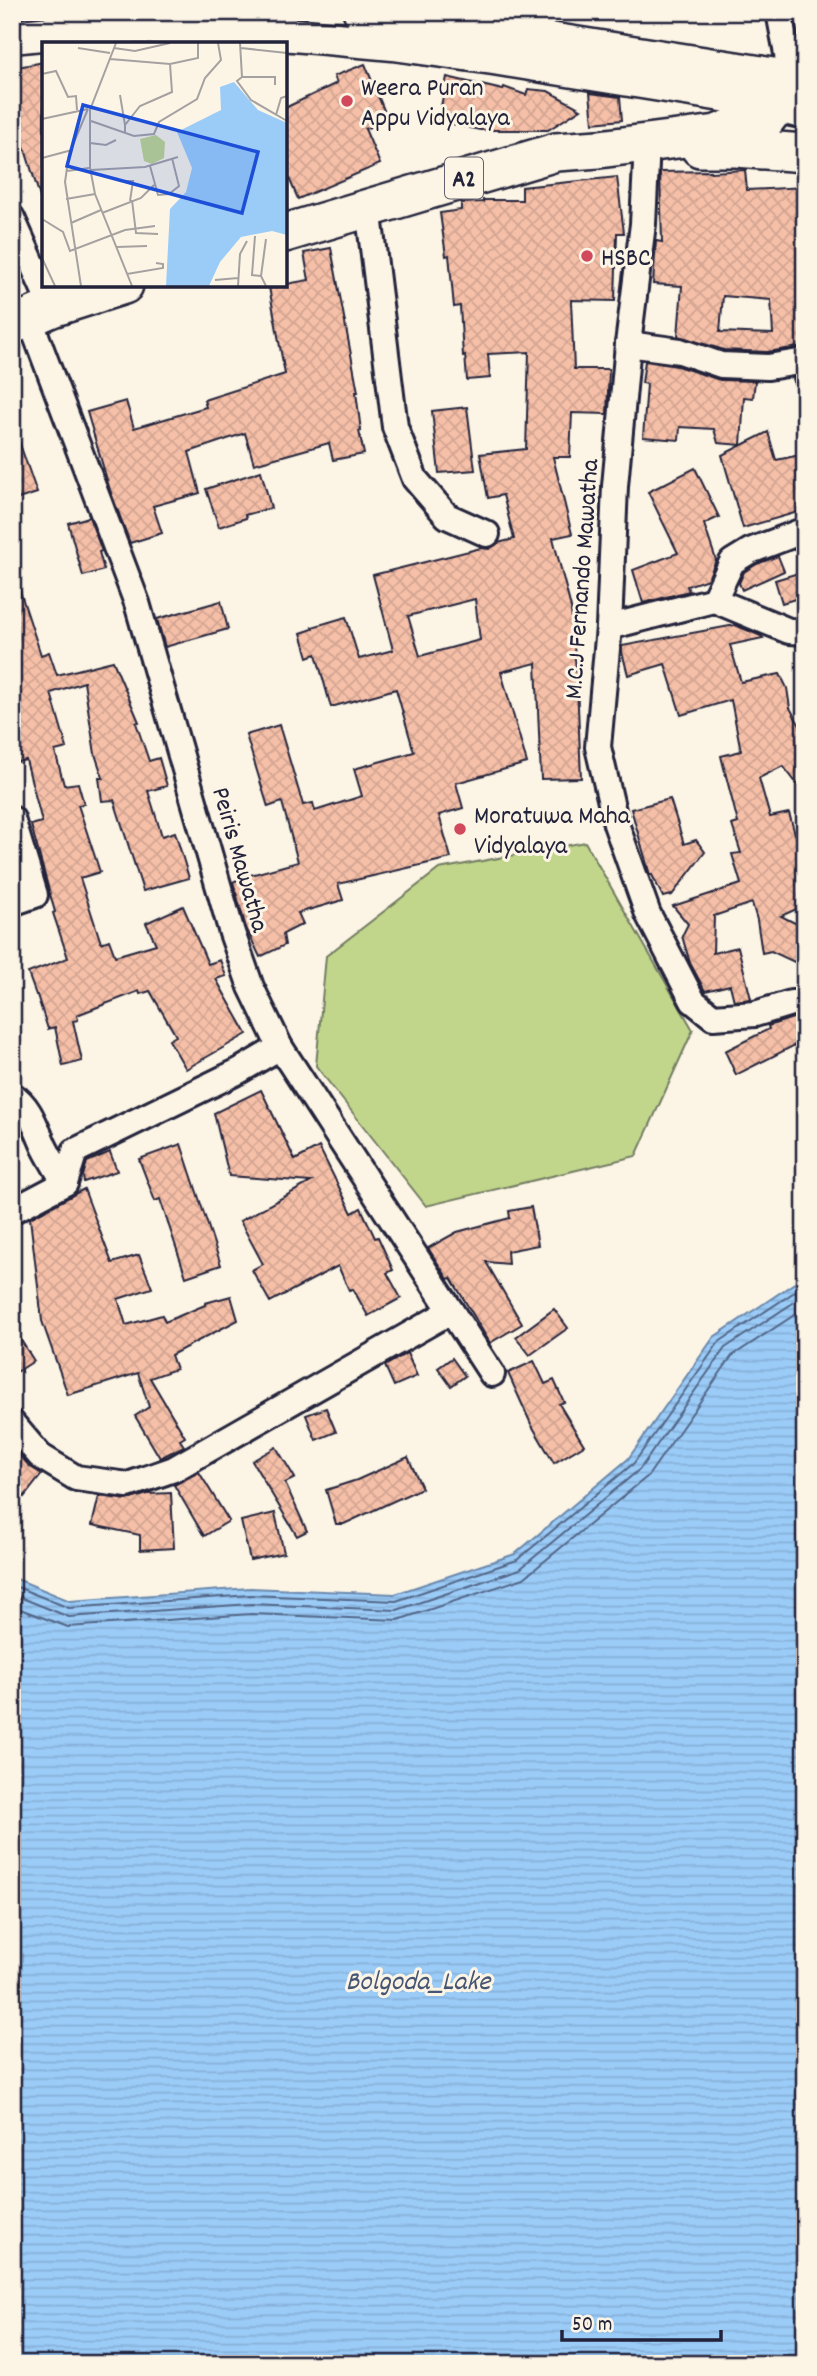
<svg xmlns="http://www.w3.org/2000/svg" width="817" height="2376" font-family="Dekko,sans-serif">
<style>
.park{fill:#c2d68b;stroke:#727c63;stroke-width:2}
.water{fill:url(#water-rules);stroke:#6b88ac;stroke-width:2}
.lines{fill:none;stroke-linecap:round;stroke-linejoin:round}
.shore{stroke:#526687;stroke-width:2}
.building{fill:url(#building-cross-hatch);stroke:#22223b;stroke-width:2;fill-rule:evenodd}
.minor-casing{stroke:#22223b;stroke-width:30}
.major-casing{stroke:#22223b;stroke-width:37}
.highway-casing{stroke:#22223b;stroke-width:42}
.minor{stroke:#fcf5e5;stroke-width:24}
.major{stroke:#fcf5e5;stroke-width:32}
.highway{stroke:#fcf5e5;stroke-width:37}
.poi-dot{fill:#d1495b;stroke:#fcf5e5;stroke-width:2.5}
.labels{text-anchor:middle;stroke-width:6;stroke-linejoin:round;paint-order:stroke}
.shield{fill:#fcf5e5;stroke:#63616e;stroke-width:2}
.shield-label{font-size:24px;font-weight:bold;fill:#22223b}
.poi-label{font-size:26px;fill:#22223b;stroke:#fcf5e5;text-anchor:start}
.street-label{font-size:26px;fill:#22223b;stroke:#fcf5e5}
.water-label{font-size:28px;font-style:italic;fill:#465574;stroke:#fcf5e5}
.inset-road{fill:none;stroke:#a5a1a1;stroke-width:2}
.view{fill:#1d4ed8;fill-opacity:0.15;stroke:#1d4ed8;stroke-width:3.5}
.inset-edge{fill:none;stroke:#22223b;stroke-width:3.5}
</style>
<defs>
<pattern id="water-rules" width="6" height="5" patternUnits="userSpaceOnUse" patternTransform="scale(1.75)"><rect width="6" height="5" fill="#9bccf8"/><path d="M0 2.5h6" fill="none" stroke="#85afd6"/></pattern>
<pattern id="building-cross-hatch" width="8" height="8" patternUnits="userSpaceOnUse" patternTransform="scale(1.75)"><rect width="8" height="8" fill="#f6c0a8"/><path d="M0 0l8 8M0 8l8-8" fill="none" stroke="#d3a592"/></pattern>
</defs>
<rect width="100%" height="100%" fill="#fcf5e5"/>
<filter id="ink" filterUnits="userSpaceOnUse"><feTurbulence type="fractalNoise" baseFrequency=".0143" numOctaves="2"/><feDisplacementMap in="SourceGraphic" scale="14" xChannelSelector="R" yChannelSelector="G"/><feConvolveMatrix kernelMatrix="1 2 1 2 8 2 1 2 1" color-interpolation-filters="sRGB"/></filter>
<g filter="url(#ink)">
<polygon class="park" points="585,842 693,1030 636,1156 426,1206 316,1066 326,956 439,869"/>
<polygon class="water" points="802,1278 805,1280 805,2364 12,2364 12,1577 70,1601 250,1588 395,1594 515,1554 628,1459 714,1337"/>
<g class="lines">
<g class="shore">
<polyline points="12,1585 69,1608 250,1595 396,1601 517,1560 634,1463 719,1342 805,1285"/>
<polyline points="12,1594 69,1617 250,1604 397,1610 520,1569 640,1469 725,1348 805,1295"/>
<polyline points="12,1606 68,1627 251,1614 398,1620 524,1578 648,1476 732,1356 805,1308"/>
</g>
</g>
<g class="building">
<polygon points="44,62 44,196 40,197 12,108 12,68"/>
<polygon points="365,64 388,120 365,129 380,164 298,199 285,169 285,108 337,83 334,76"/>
<polygon points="447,77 503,90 504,87 526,95 528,89 548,91 581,109 548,130 480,130 438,121"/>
<polygon points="590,93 620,97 622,120 593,123"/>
<path d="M745 170 747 190 805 187V346L767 352 724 350 678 336 682 286 653 284 656 241 662 242 660 172 711 171V172ZM723 296 771 300 773 334 720 332Z"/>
<path d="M617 177 624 233H617L615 301 571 300 574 369H609L607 414 572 413 570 457H553L572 534 553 538 571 608 577 683 581 778 541 779 536 663 501 672 527 763 456 783 463 808 439 815 451 858 338 884 343 900 298 913 303 924 283 934 285 945 260 957 246 928 233 882 243 877 298 862 282 802 268 807 246 735 279 725 303 805 313 803 315 811 362 796 354 769 414 752 396 689 331 707 316 654 308 657 301 633 313 629 312 627 346 617 359 659 393 650 373 575 481 548 489 549 498 543 514 539 503 495 488 498 480 454 526 449 529 352 488 354 490 378 467 380 465 355 463 356 460 306 454 307 449 255 446 256 440 213 461 210V203L483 202V200H522V187ZM475 599 480 640 420 656 408 616Z"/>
<polygon points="331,248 358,392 356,392 361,431 359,431 364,454 333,460 329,443 254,464 245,433 189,452 200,493 153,506 162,533 130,543 110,490 87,412 126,401 134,428 206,407 204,400 285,374 269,287 309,280 304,253"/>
<polygon points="645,361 677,366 720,380 755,381 753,398 744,397 741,445 718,443 714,429 680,427 679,440 643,437 647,384 642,383"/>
<polygon points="805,376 805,396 797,397 793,378"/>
<polygon points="467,407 475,470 439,473 432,411"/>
<polygon points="12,430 15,430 37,493 12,501"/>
<polygon points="768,432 776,460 805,454 805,510 743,528 722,455"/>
<polygon points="695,468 719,517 704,524 716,560 708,579 687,586 689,591 643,603 633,570 678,553 648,492"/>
<polygon points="261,471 271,508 245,515 246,518 219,527 206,489"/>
<polygon points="89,517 102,551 99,552 104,570 83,576 68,523"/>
<polygon points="778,556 784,571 742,590 739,583 744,572 757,564"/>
<polygon points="805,571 805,596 782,603 775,580"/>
<polygon points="12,579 16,579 41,655 49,652 57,675 113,661 139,722 136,723 149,761 159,758 167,786 148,791 162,836 175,832 189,878 143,891 114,800 102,801 99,778 103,778 95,754 84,682 51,693 67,748 55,751 64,785 78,783 84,804 78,805 100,872 80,878 101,943 109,940 115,956 156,944 146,923 183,906 208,964 220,960 226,976 216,979 247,1034 186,1069 169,1040 176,1036 150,991 140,994 139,991 77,1015 78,1020 73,1021 82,1061 63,1066 55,1027 48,1029 37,995 36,995 28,973 68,958 53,913 55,912 31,825 42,822 26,760 17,762 12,746"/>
<polygon points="221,601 228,629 165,647 157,619"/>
<polygon points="735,625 761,636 763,638 730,645 741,682 780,674 787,688 790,708 805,735 805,794 783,766 759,778 770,817 789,813 795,834 805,834 805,905 781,916 805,928 805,967 771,951 762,953 757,920 752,903 714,916 713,953 738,947 751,999 734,1001 730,985 705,991 690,963 682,936 688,924 673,906 741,884 732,854 741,853 732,825 738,823 721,756 741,751 731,700 681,715 665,664 628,675 622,652 622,646"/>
<polygon points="670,799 684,844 696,840 705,852 672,895 663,897 652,875 650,875 631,809"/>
<polygon points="793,1018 804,1018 805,1040 736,1075 725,1051 769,1029 768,1026"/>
<polygon points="261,1090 295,1160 319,1147 352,1213 361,1208 375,1238 378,1237 393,1270 387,1273 401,1298 368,1316 353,1289 349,1290 338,1266 270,1302 252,1270 263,1264 240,1221 311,1182 229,1176 214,1113"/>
<polygon points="181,1144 221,1265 186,1277 160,1199 155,1201 139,1159"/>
<polygon points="110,1152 117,1171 84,1182 83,1176 87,1162"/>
<polygon points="84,1189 112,1263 139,1255 152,1288 118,1299 126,1325 162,1315 165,1322 205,1305 205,1303 231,1296 238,1320 171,1355 176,1369 150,1378 185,1437 180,1440 184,1446 160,1458 135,1416 149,1407 138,1373 68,1395 42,1321 30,1218"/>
<polygon points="531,1207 538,1245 507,1251 508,1264 486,1262 522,1324 490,1343 451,1278 448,1279 428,1248 457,1232 510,1218 509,1211"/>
<polygon points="554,1309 568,1328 530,1355 516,1337"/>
<polygon points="12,1326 34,1361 12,1375"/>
<polygon points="407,1353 417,1376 394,1386 385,1366"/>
<polygon points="452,1358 465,1376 451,1386 438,1368"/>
<polygon points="534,1361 545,1384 554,1380 564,1402 559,1404 584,1445 554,1463 531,1424 508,1373"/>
<polygon points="326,1408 336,1432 316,1440 306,1415"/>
<polygon points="12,1446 29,1466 42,1474 24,1497 12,1488"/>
<polygon points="276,1447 295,1478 285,1483 307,1531 297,1536 252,1461"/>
<polygon points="408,1457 422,1488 344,1524 336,1524 326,1490 357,1480"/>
<polygon points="199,1472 229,1521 204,1536 174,1485"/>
<polygon points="171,1493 174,1548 140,1550 140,1535 92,1525 99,1496 127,1500 148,1494"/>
<polygon points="275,1513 284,1553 250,1560 241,1521"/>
</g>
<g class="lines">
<defs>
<g id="minor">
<polyline points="779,12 787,54 789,77"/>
<polyline points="647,143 643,224 628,344 615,486 609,627 598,747 616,824 648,914 693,1001 713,1017 755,1014 791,1003 805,1003"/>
<polyline points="368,207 395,427 415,479 447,516 487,534"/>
<polyline points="12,218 52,308"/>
<polyline points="29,317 137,603 232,933 251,987 280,1047 492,1374"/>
<polyline points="628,344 680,351 721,365 768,367 805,361"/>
<polyline points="714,600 732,562 750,551 805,530"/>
<polyline points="609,627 714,600 789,631 805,632"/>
<polyline points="12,819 35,895 12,903"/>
<path d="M12 1095C31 1107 36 1129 45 1148 51 1160 58 1171 65 1183"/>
<polyline points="12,1211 65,1183 75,1151 239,1071 280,1047"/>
<polyline points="12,1423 40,1456 76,1478 128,1485 174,1469 451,1311"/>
</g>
<g id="major">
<polyline points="360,12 442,22 789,77"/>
<polyline points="12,37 109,27 215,29 293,35 393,44 493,58 778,104"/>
</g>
<g id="highway">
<polyline points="764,122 778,104 789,77 805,79"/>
<polyline points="700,148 736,148 805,153"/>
<polyline points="285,233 556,152 599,149 717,134 749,121 778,104 805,110"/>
<polyline points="12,325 52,308 124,285"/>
</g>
</defs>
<use href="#minor" class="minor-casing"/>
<use href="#major" class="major-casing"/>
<use href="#highway" class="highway-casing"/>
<use href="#minor" class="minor"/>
<use href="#major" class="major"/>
<use href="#highway" class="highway"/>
</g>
</g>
<g class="poi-dot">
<circle cx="347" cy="101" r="7"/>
<circle cx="587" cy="256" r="7"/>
<circle cx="460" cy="829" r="7"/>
</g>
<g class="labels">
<rect class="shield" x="445" y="157.5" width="38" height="41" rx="5"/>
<g class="shield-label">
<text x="464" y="186">A2</text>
</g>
<g class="poi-label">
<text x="361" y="95">Weera Puran<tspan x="361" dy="30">Appu Vidyalaya</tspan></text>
<text x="601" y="265">HSBC</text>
<text x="474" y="823">Moratuwa Maha<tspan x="474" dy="30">Vidyalaya</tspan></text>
</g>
<g class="street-label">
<text transform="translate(580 579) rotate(-86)" y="9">M.C.J Fernando Mawatha</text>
<text transform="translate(242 859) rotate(74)" y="9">Peiris Mawatha</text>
</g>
<g class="water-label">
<text x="418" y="1989">Bolgoda_Lake</text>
</g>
</g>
<g transform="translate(42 42)">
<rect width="245" height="245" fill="#fcf5e5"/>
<path d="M114 93 123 100 122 116 110 122 102 119 98 97Z" fill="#c2d68b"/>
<path d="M192 40 216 68 245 81V193L230 189 199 195 178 220 167 244H124L128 167 144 150 150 126 135 90 179 68 178 45Z" fill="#9bccf8"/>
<path class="inset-road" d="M74 1 48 68V126L53 152 90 244M198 1 200 35H233V43M36 6 68 11M72 6 93 9 128 1M199 6 245 11M68 17 128 22 156 16V1M0 32 14 29 26 55 34 54 35 68M200 35 195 39 209 58 245 79M78 53 83 83M234 73 239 56 245 54M0 77 46 67M49 79 92 94 112 92 117 80 155 57 163 36 179 18 176 1M83 91V83L98 64 130 50 128 22M48 101 64 103 74 98M0 116 30 108M108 124 116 153 127 152 137 144 130 116M49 128 103 125 136 115M25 129 47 126M84 139H91L88 159M24 157 53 152M90 158 94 191 116 192M60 171 99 156 112 143M0 177 21 190 28 209 83 188 113 184M29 181 59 168M213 194 210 233 219 234M224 197 219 234 224 244M75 205 105 204M0 216 13 244M85 232 121 226V222L114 221M173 238 196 236M39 244 23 140 27 112 46 67M196 244 198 212 205 199"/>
<path class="view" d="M41 63 216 110 200 171 25 124Z"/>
<rect width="245" height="245" class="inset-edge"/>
</g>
<rect width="817" height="2376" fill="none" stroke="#fcf5e5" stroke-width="42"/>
<rect x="21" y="21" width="775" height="2334" fill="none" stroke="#22223b" stroke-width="2.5" filter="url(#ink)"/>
<path d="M562 2330v10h159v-10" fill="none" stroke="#22223b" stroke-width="3.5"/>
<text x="572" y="2330" font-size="21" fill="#22223b" stroke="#fcf5e5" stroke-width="5" paint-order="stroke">50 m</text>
</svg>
